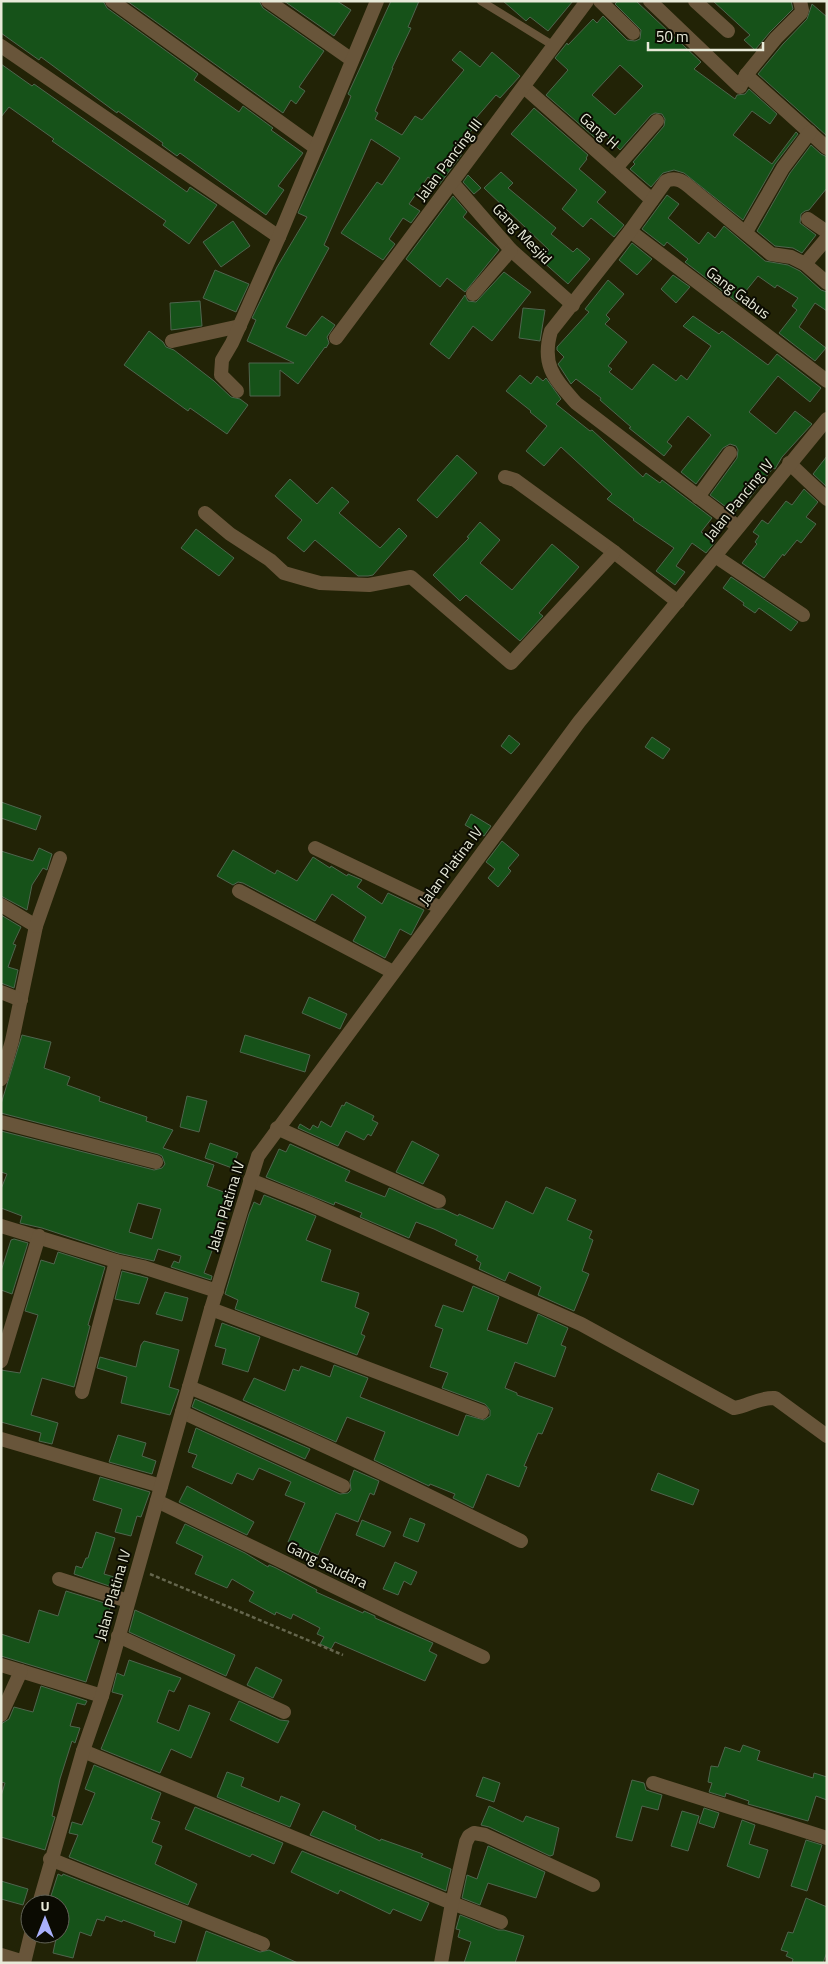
<svg xmlns="http://www.w3.org/2000/svg" width="828" height="1964" font-family="'Titillium Web',sans-serif">
<style>
.building{fill:#165219;stroke:#4f654e;fill-rule:evenodd}
.lines{fill:none;stroke-linecap:round;stroke-linejoin:round}
.path{stroke:#65664d;stroke-width:2.5;stroke-dasharray:4 2.5;stroke-linecap:butt}
.service{stroke:#68553a;stroke-width:8}
.minor{stroke:#68553a;stroke-width:14}
.labels{text-anchor:middle;stroke-width:4;stroke-linejoin:round;paint-order:stroke}
.street-label{font-size:15px;fill:#e8ead9;stroke:#0b0b02}
</style>
<rect width="100%" height="100%" fill="#222306"/>
<g class="building">
<polygon points="1,1 103,1 107,8 198,74 194,80 239,112 243,106 273,128 271,130 303,153 278,186 284,190 266,215 180,153 177,156 162,145 163,143 118,111 117,113 41,57 39,60 1,33"/>
<polygon points="127,1 259,1 263,8 324,51 299,87 305,91 296,104 291,100 283,113"/>
<polygon points="284,1 337,1 351,10 334,36"/>
<polygon points="391,1 419,1 408,27 411,28 392,68 393,68 375,111 378,113 375,119 402,135 415,116 422,120 464,70 452,60 460,51 480,67 492,52 520,76 500,98 496,95 476,118 480,121 455,149 462,154 439,185 428,177 409,204 420,211 411,223 403,218 389,239 395,244 383,260 341,233 377,182 382,185 400,158 371,139 324,245 329,248 286,327 306,336 322,316 335,325 327,337 329,343 326,348 325,347 298,384 280,370 280,396 250,396 249,363 294,363 247,341 256,320 252,318 277,267 307,217 298,213 348,104 351,96 348,94"/>
<polygon points="503,1 573,1 548,31 530,17 526,21"/>
<path d="M618 1H636L701 62 694 69 735 99 737 95 745 94 749 89 777 114 770 124 752 111 733 135 772 164 796 132 798 134 775 164 743 220 684 173 674 170 663 173 651 187 630 169 635 164 633 162 664 126 665 119 662 114 655 113 651 115 620 150 606 136 600 142 546 95 568 70 555 58 567 43 568 45 593 19 597 23 603 16 627 40 635 41 640 39 641 30 615 4ZM620 65 643 86 615 115 592 95Z"/>
<polygon points="713,1 791,1 793,9 770,32 755,50 744,40 750,35"/>
<polygon points="812,4 827,17 827,136 758,74 783,44 807,19"/>
<polygon points="1,64 32,86 34,84 187,192 190,187 217,205 189,244 163,225 166,221 52,141 54,139 9,107 1,117"/>
<polygon points="534,108 588,155 586,158 587,159 579,169 606,192 597,202 624,225 614,237 591,218 583,227 562,209 577,190 511,134"/>
<polygon points="811,145 821,154 827,157 827,188 809,210 805,211 801,214 800,223 816,235 802,253 793,248 775,246 757,231 790,173"/>
<polygon points="501,172 513,183 508,188 556,228 551,234 573,252 577,248 590,259 568,284 541,260 549,250 484,188"/>
<polygon points="468,175 481,188 474,194 463,182"/>
<polygon points="667,195 679,204 668,218 699,244 708,232 715,238 724,226 765,261 788,265 800,271 821,290 827,292 827,311 815,303 799,327 826,348 815,361 779,333 797,310 792,306 798,298 777,285 775,288 758,276 737,302 685,262 688,259 667,242 664,246 642,229"/>
<polygon points="453,196 467,212 463,217 499,250 465,292 447,278 440,287 406,259"/>
<polygon points="233,221 250,246 221,267 203,242"/>
<polygon points="632,243 652,259 637,275 619,260"/>
<polygon points="215,270 249,284 236,312 203,298"/>
<polygon points="504,272 531,292 492,341 473,326 449,359 430,344 465,295 468,301 476,302"/>
<polygon points="673,275 690,287 676,303 661,289"/>
<polygon points="608,280 624,294 606,315 610,319 605,324 627,342 608,366 612,369 609,372 632,390 653,364 676,381 681,375 687,380 711,346 683,326 693,316 719,334 722,331 768,365 777,354 821,388 810,402 778,376 749,412 776,434 795,411 812,424 782,457 775,469 773,468 748,500 746,498 734,513 710,495 737,458 738,450 736,446 730,444 723,448 696,484 681,472 711,435 688,416 667,442 672,446 664,456 629,428 631,427 600,400 601,398 576,379 571,384 560,367 558,364 564,357 557,350 557,347 589,312 585,309"/>
<polygon points="200,301 202,326 171,330 170,303"/>
<polygon points="523,308 545,310 540,341 519,338"/>
<polygon points="149,331 163,342 166,347 174,350 214,381 231,397 240,399 248,405 227,434 190,408 188,411 124,365"/>
<polygon points="520,375 531,384 537,376 543,381 546,378 561,399 556,404 590,431 592,430 643,477 646,473 660,483 662,480 712,518 701,532 715,542 706,553 692,543 676,566 685,572 675,585 656,571 674,548 633,520 634,519 607,499 612,494 561,447 544,466 526,451 547,426 530,412 531,411 506,391"/>
<polygon points="457,455 477,473 437,518 417,500"/>
<polygon points="827,456 827,487 813,474"/>
<polygon points="290,479 317,504 332,487 349,502 339,513 380,548 399,528 407,536 373,575 368,576 358,576 315,540 304,552 287,538 302,520 275,496"/>
<polygon points="804,489 818,502 806,517 816,524 801,543 797,540 784,556 783,554 764,578 742,563 757,544 755,542 759,536 753,532 762,520 768,524 786,501 792,505"/>
<polygon points="480,522 500,540 480,563 512,590 552,544 579,567 539,613 543,616 520,641 466,595 460,601 433,575 469,538 467,537"/>
<polygon points="196,529 234,558 219,576 181,548"/>
<polygon points="731,577 798,622 791,631 759,608 755,613 743,605 744,603 723,588"/>
<polygon points="509,735 520,744 511,754 501,746"/>
<polygon points="652,737 670,749 663,759 645,747"/>
<polygon points="1,802 41,816 36,830 1,818"/>
<polygon points="471,814 491,826 484,836 465,825"/>
<polygon points="502,841 519,855 508,868 511,871 498,887 488,878 495,869 486,862"/>
<polygon points="39,848 52,854 47,870 43,868 32,885 27,910 1,896 1,851 33,861"/>
<polygon points="233,850 275,874 277,870 297,881 313,857 330,868 331,866 347,876 348,874 362,880 357,887 382,904 388,893 424,910 411,935 400,929 385,958 353,941 366,917 332,894 315,921 243,883 238,882 233,885 217,876"/>
<polygon points="1,915 21,927 13,944 16,945 8,967 18,970 14,988 1,983"/>
<polygon points="309,997 347,1014 340,1029 302,1013"/>
<path d="M22 1035 51 1042 44 1068 70 1077 67 1085 100 1097 99 1101 147 1117 146 1121 173 1130 163 1148 214 1165 207 1186 232 1195 204 1273 212 1276 211 1280 171 1267 174 1261 179 1263 181 1256 158 1249 154 1261 118 1253 42 1228 20 1223 22 1216 1 1208V1189L7 1174 1 1172V1131L154 1170 162 1168 165 1164 162 1156 158 1154 1 1113V1104ZM138 1203 161 1209 152 1239 129 1232Z"/>
<polygon points="245,1035 310,1055 305,1072 240,1052"/>
<polygon points="187,1096 207,1101 199,1132 180,1127"/>
<polygon points="346,1102 374,1116 372,1120 378,1123 371,1136 368,1134 364,1140 346,1131 338,1146 298,1128 300,1124 310,1130 313,1125 318,1128 321,1121 331,1127 342,1105 344,1106"/>
<polygon points="412,1141 439,1155 423,1184 396,1172"/>
<polygon points="210,1143 238,1153 232,1168 205,1158"/>
<polygon points="290,1144 350,1171 345,1181 385,1197 389,1188 435,1209 443,1209 458,1216 459,1214 493,1229 506,1201 533,1214 546,1187 576,1200 567,1220 592,1231 589,1238 593,1240 582,1271 589,1274 574,1311 538,1295 541,1287 509,1272 505,1281 479,1269 481,1263 476,1260 478,1256 455,1245 457,1240 434,1229 416,1222 409,1238 360,1217 362,1213 335,1202 334,1205 266,1177 279,1149 286,1152"/>
<polygon points="264,1195 316,1216 306,1240 331,1250 321,1281 359,1293 355,1307 369,1313 361,1334 365,1336 357,1355 235,1309 238,1300 225,1294 249,1214 254,1202 260,1205"/>
<polygon points="14,1239 28,1243 12,1294 1,1290 1,1271 11,1240"/>
<polygon points="58,1252 105,1267 88,1325 90,1326 74,1387 42,1378 31,1415 58,1423 52,1444 39,1441 41,1433 1,1422 1,1370 20,1373 38,1315 25,1311 41,1260 54,1264"/>
<polygon points="122,1271 148,1278 139,1304 115,1299"/>
<polygon points="473,1286 499,1297 487,1330 527,1344 538,1314 568,1328 561,1345 566,1347 555,1377 515,1362 505,1388 517,1393 517,1395 553,1408 542,1434 538,1433 524,1466 527,1467 519,1487 487,1474 473,1508 453,1498 455,1494 430,1484 429,1486 374,1460 385,1432 347,1417 336,1442 243,1400 254,1378 285,1391 293,1369 299,1371 301,1366 330,1377 334,1365 368,1378 360,1397 458,1436 466,1415 484,1420 490,1416 490,1410 485,1404 442,1388 448,1373 430,1367 443,1329 435,1326 443,1305 463,1312"/>
<polygon points="165,1292 188,1298 182,1321 156,1314"/>
<polygon points="222,1323 260,1337 248,1372 222,1364 226,1349 215,1346"/>
<polygon points="144,1341 179,1350 169,1387 179,1390 170,1415 121,1403 127,1377 97,1368 100,1357 136,1367 141,1345"/>
<polygon points="195,1399 310,1449 305,1459 192,1407"/>
<polygon points="196,1428 340,1494 348,1493 351,1490 350,1481 354,1470 379,1481 374,1495 370,1493 358,1522 336,1513 318,1555 288,1542 305,1503 285,1495 291,1482 259,1468 253,1480 237,1473 232,1484 192,1467 197,1455 188,1452"/>
<polygon points="118,1435 146,1443 142,1456 156,1461 152,1474 109,1462"/>
<polygon points="658,1473 699,1490 693,1505 651,1490"/>
<polygon points="100,1477 150,1492 141,1517 137,1516 131,1536 115,1532 122,1509 93,1500"/>
<polygon points="187,1486 254,1522 247,1535 179,1502"/>
<polygon points="410,1518 425,1524 418,1542 403,1536"/>
<polygon points="362,1520 391,1532 384,1547 356,1535"/>
<polygon points="185,1524 245,1553 268,1567 269,1565 276,1568 317,1590 316,1592 363,1613 364,1611 375,1616 375,1618 433,1643 429,1651 437,1655 425,1681 335,1642 331,1649 320,1644 324,1637 317,1634 320,1628 293,1614 291,1619 276,1612 275,1615 249,1601 254,1592 232,1579 227,1588 195,1574 203,1556 176,1543"/>
<polygon points="96,1532 115,1538 104,1574 121,1579 118,1589 74,1574 76,1566 82,1568 86,1558 88,1558"/>
<polygon points="395,1562 417,1572 411,1585 404,1581 398,1595 383,1589"/>
<polygon points="66,1591 111,1605 86,1682 1,1656 1,1634 29,1643 39,1610 58,1616"/>
<polygon points="135,1610 235,1655 226,1676 129,1632"/>
<polygon points="129,1660 181,1678 174,1692 169,1690 157,1722 179,1731 189,1705 210,1713 191,1758 171,1749 160,1773 101,1749 123,1695 112,1692 117,1673 124,1676"/>
<polygon points="256,1667 282,1680 273,1698 247,1685"/>
<polygon points="41,1686 87,1701 85,1705 77,1703 70,1726 80,1728 75,1743 72,1741 60,1779 52,1816 55,1817 45,1850 1,1837 1,1796 5,1783 1,1782 1,1724 9,1719 14,1707 33,1712"/>
<polygon points="239,1701 280,1720 289,1721 278,1743 230,1720"/>
<polygon points="743,1745 760,1751 757,1760 813,1778 814,1773 827,1777 827,1800 816,1796 808,1821 748,1804 749,1801 726,1793 725,1797 709,1792 712,1783 708,1782 711,1766 718,1767 725,1747 740,1752"/>
<polygon points="94,1765 161,1793 151,1819 160,1822 152,1842 162,1846 155,1864 197,1884 188,1905 69,1857 78,1835 69,1833 72,1822 82,1825 95,1793 85,1789"/>
<polygon points="227,1772 244,1778 241,1786 279,1802 281,1796 300,1804 290,1827 217,1797"/>
<polygon points="483,1777 500,1783 494,1802 476,1796"/>
<polygon points="632,1780 644,1783 646,1790 662,1795 658,1810 642,1806 632,1841 616,1837"/>
<polygon points="489,1806 523,1822 526,1816 559,1828 553,1855 550,1856 489,1827 481,1825"/>
<polygon points="195,1807 283,1843 274,1864 252,1854 250,1857 185,1829"/>
<polygon points="704,1808 719,1813 714,1828 699,1823"/>
<polygon points="323,1811 356,1826 355,1829 380,1841 381,1839 423,1854 421,1857 451,1869 446,1891 310,1835"/>
<polygon points="682,1811 699,1816 688,1851 671,1846"/>
<polygon points="742,1820 755,1825 749,1844 768,1850 759,1878 727,1866"/>
<polygon points="806,1840 822,1845 807,1891 791,1886"/>
<polygon points="488,1846 545,1872 536,1898 488,1883 480,1905 462,1898 467,1875 477,1879"/>
<polygon points="302,1851 429,1903 421,1921 393,1909 390,1914 340,1890 338,1894 291,1872"/>
<polygon points="58,1874 62,1876 63,1874 182,1921 175,1943 154,1936 155,1932 123,1920 122,1922 106,1916 104,1921 97,1919 91,1936 80,1932 73,1958 53,1953 57,1934 60,1934 60,1904 49,1902"/>
<polygon points="1,1881 28,1889 23,1905 1,1899"/>
<polygon points="806,1898 827,1907 827,1952 823,1963 792,1963 793,1959 786,1956 788,1952 781,1950 788,1932 793,1933"/>
<polygon points="460,1915 498,1930 504,1930 524,1936 515,1963 464,1963 471,1942 458,1937 460,1930 456,1929"/>
<polygon points="206,1931 260,1952 269,1950 298,1963 196,1963"/>
</g>
<g class="lines">
<polyline class="path" points="150,1574 343,1655"/>
<polyline class="service" points="481,1 554,46"/>
<g class="minor">
<polyline points="112,1 316,148"/>
<polyline points="268,1 352,60"/>
<polyline points="600,1 633,33"/>
<polyline points="650,1 740,87 746,75 827,148"/>
<polyline points="695,1 728,31"/>
<polyline points="1,46 279,237"/>
<polyline points="746,75 776,38 801,13 802,10 800,1"/>
<polyline points="524,87 652,200"/>
<polyline points="616,168 657,121"/>
<polyline points="452,182 511,250 573,305"/>
<polyline points="808,219 827,232"/>
<polyline points="630,231 827,381"/>
<polyline points="746,232 783,168 810,132"/>
<polyline points="805,264 827,238"/>
<polyline points="473,294 511,250"/>
<polyline points="336,338 587,1"/>
<polyline points="172,341 240,326"/>
<polyline points="237,391 221,375 222,360 232,343 279,237 377,1"/>
<polyline points="789,463 827,499"/>
<polyline points="505,477 515,480 614,552 678,602"/>
<polyline points="698,497 730,453"/>
<polyline points="205,513 230,534 270,560 284,573 305,579 320,583 369,585 411,577 511,663 614,552"/>
<path d="M738 527 576 403C554 378 541 365 551 331L630 231 666 181C677 176 684 182 692 189L771 254 791 257 805 264 827 283"/>
<polyline points="715,556 803,615"/>
<polyline points="315,848 441,908"/>
<polyline points="239,891 393,972"/>
<polyline points="1,905 36,926 12,1041 1,1079"/>
<polyline points="36,926 60,858"/>
<polyline points="1,992 21,1000"/>
<polyline points="1,1122 156,1162"/>
<polyline points="277,1128 439,1201"/>
<path d="M250 1180 308 1203 581 1324 734 1408C748 1406 759 1397 775 1398L827 1436"/>
<polyline points="1,1226 116,1261 143,1267 217,1291"/>
<polyline points="211,1309 482,1412"/>
<polyline points="1,1361 39,1236"/>
<path d="M189 1387C302 1433 412 1487 521 1541"/>
<polyline points="82,1392 116,1261"/>
<polyline points="182,1412 343,1486"/>
<polyline points="1,1439 161,1486"/>
<polyline points="157,1501 399,1618 483,1657"/>
<polyline points="59,1579 128,1601"/>
<polyline points="118,1636 284,1712"/>
<polyline points="1,1665 102,1696"/>
<polyline points="1,1715 21,1671"/>
<polyline points="83,1751 452,1903 501,1922"/>
<polyline points="653,1783 827,1838"/>
<polyline points="50,1859 263,1944"/>
<polyline points="39,1904 83,1751 102,1696 211,1309 258,1156 579,722 827,419"/>
<polyline points="1,1955 24,1962"/>
<polyline points="24,1963 31,1934"/>
<polyline points="441,1963 452,1903 466,1842 469,1836 474,1833 485,1835 593,1885"/>
</g>
</g>
<g class="labels">
<g class="street-label">
<text transform="translate(599 131) rotate(41)" y="5">Gang H</text>
<text transform="translate(449 160) rotate(-53)" y="5">Jalan Pancing III</text>
<text transform="translate(522 234) rotate(46)" y="5">Gang Mesjid</text>
<text transform="translate(738 293) rotate(37)" y="5">Gang Gabus</text>
<text transform="translate(739 500) rotate(-51)" y="5">Jalan Pancing IV</text>
<text transform="translate(451 866) rotate(-53)" y="5">Jalan Platina IV</text>
<text transform="translate(226 1206) rotate(-73)" y="5">Jalan Platina IV</text>
<text transform="translate(327 1565) rotate(26)" y="5">Gang Saudara</text>
<text transform="translate(113 1595) rotate(-74)" y="5">Jalan Platina IV</text>
</g>
</g>
<rect width="828" height="1964" fill="none" stroke="#e8ead9" stroke-width="5"/>
<g transform="translate(45 1919)"><circle r="24" fill="#0b0b02" stroke="#636458"/>
<path d="M0-4L9 19L0 12L-9 19Z" fill="#a9b0fc"/>
<text y="-8" font-size="14" font-weight="bold" text-anchor="middle" fill="#e8ead9">U</text>
</g>
<path d="M648 42v8h115v-8" fill="none" stroke="#e8ead9" stroke-width="2.5"/>
<text x="656" y="42" font-size="15" fill="#e8ead9" stroke="#0b0b02" stroke-width="4" paint-order="stroke">50 m</text>
</svg>
